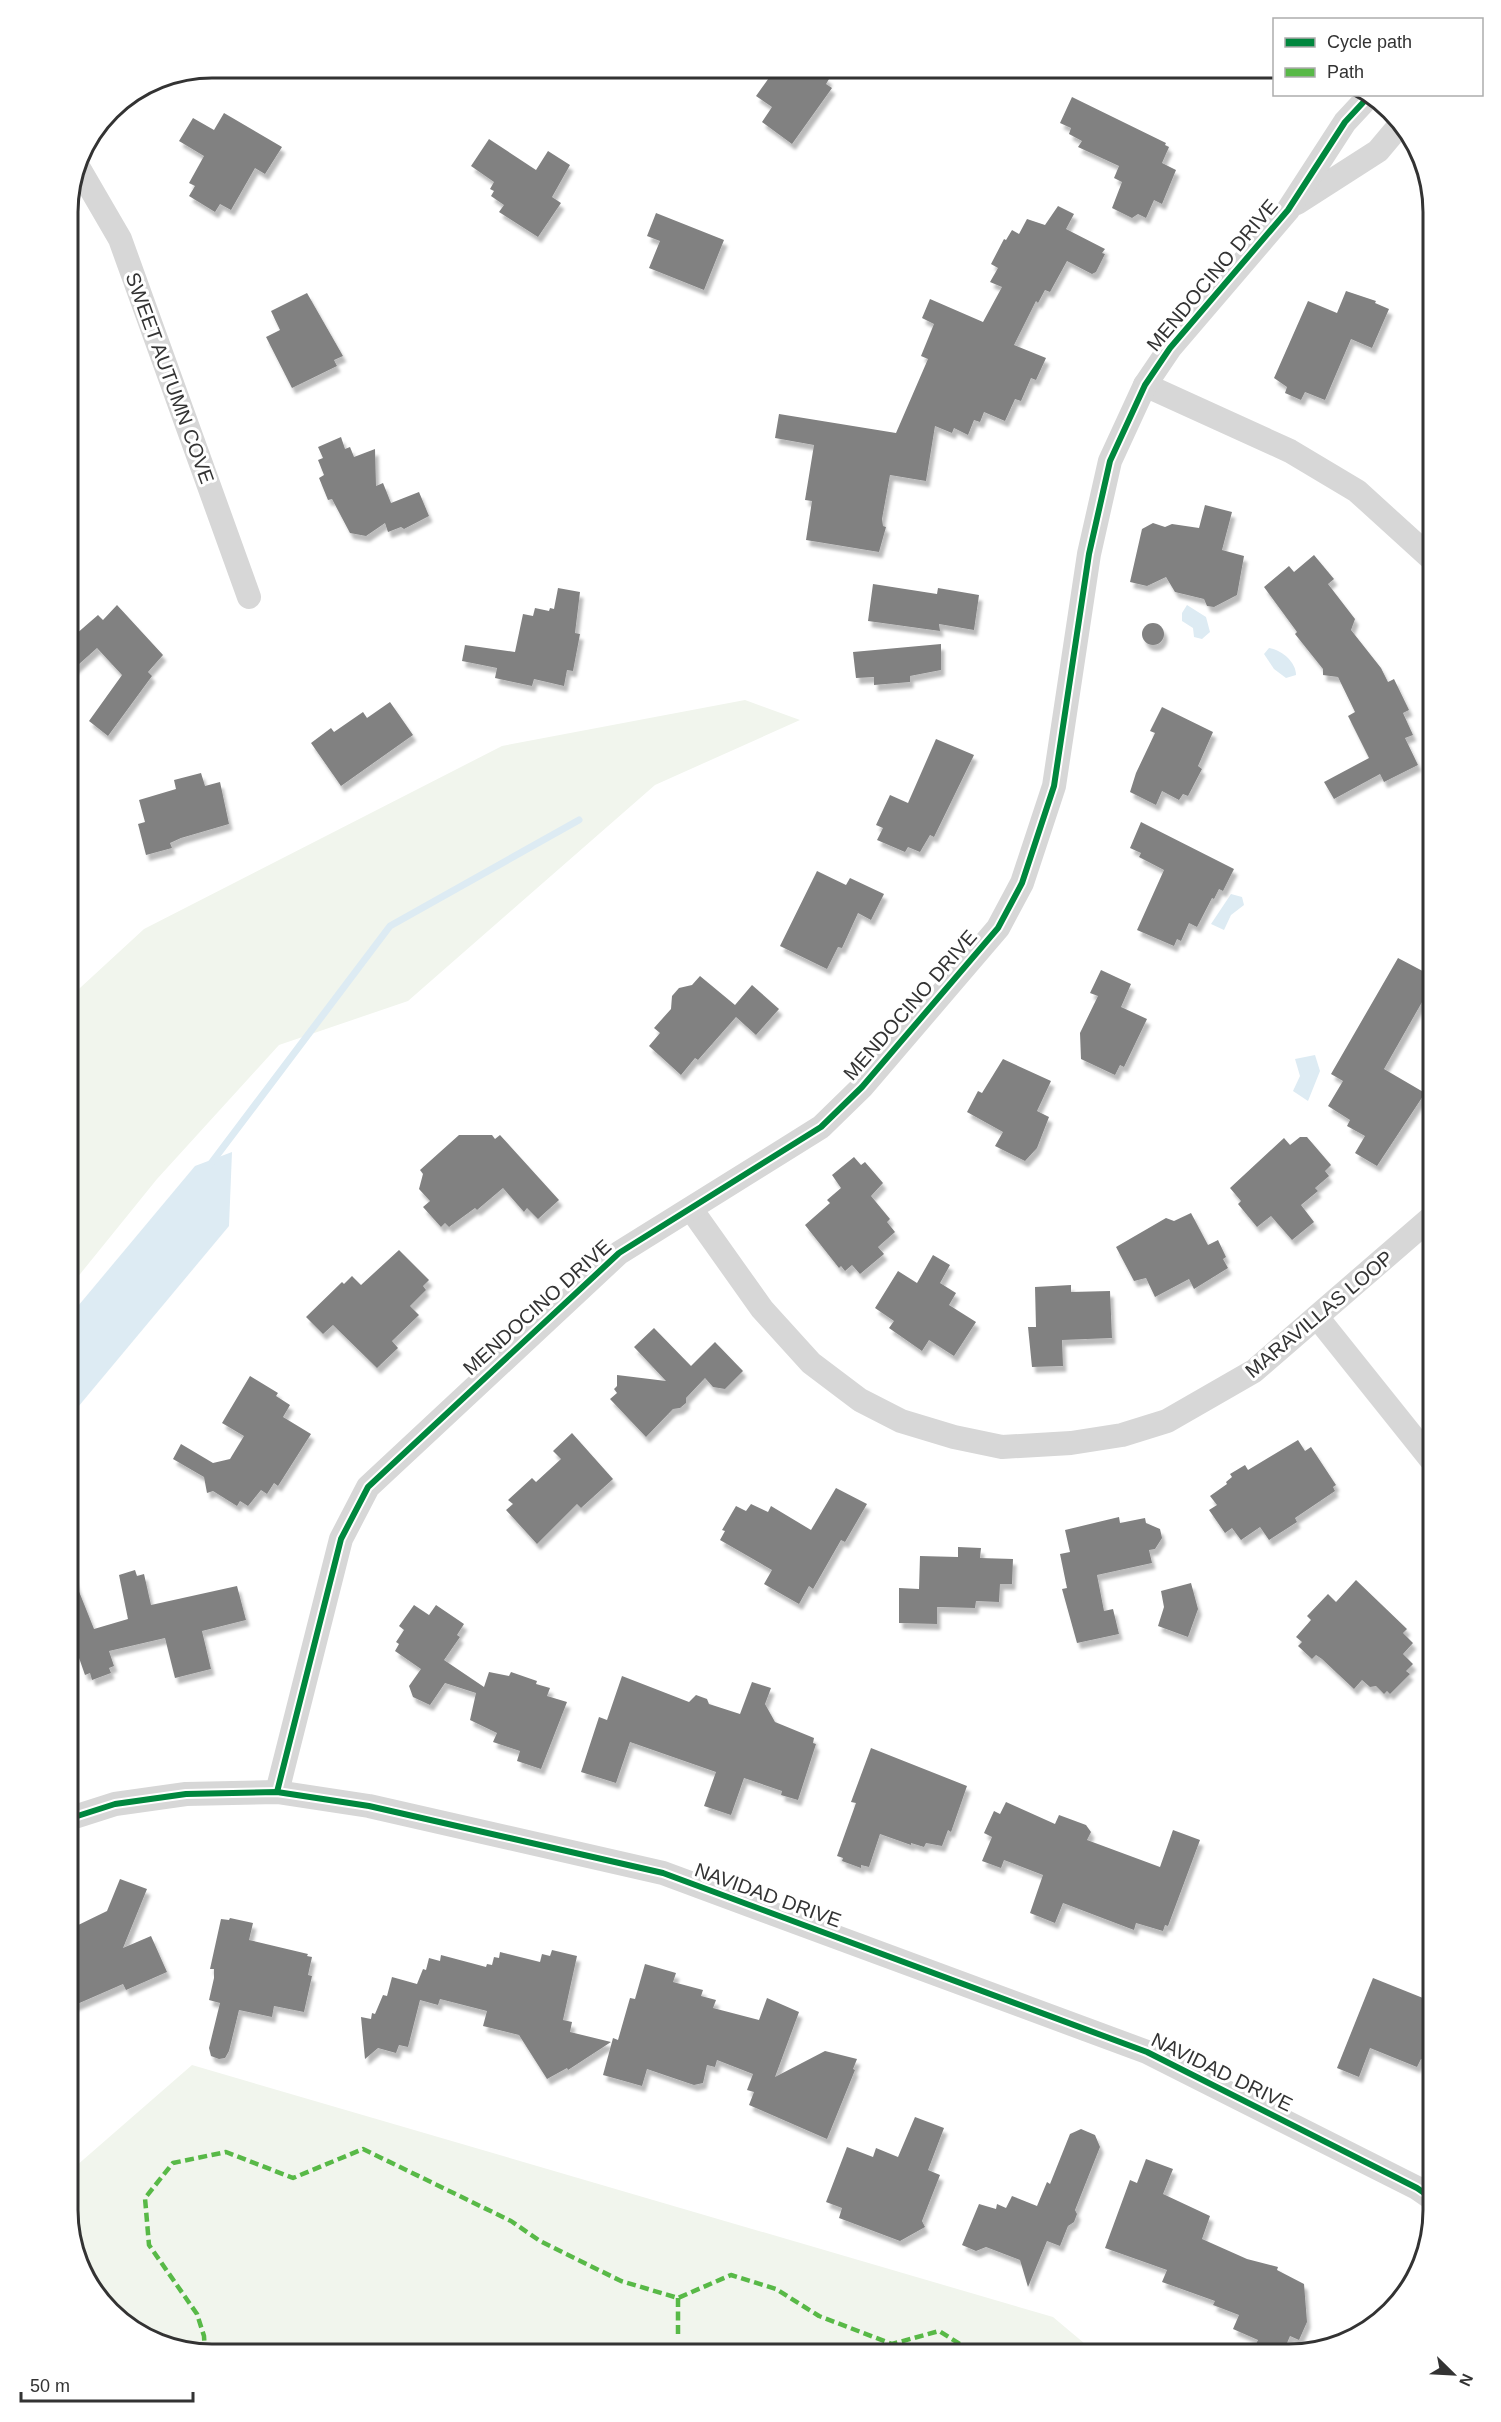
<svg xmlns="http://www.w3.org/2000/svg" width="1501" height="2422" font-family="Helvetica,sans-serif">
<style>
.green{fill:#f1f5ed}
.water{fill:#ddebf3}
.lines{fill:none;stroke-linecap:round;stroke-linejoin:round}
.stream{stroke:#ddebf3;stroke-width:7}
.building{fill:#818181;filter:url(#shadow)}
.minor{stroke:#d7d7d7;stroke-width:24}
.quiet{stroke:#58b947;stroke-width:4.5;stroke-dasharray:9 4.5;stroke-linecap:butt}
.cycleway-casing{stroke:#fff;stroke-width:10}
.cycleway{stroke:#00873e;stroke-width:6}
.labels{text-anchor:middle;stroke-width:6;stroke-linejoin:round;paint-order:stroke}
.street-label{font-size:20px;fill:#333;stroke:#fff}
.rim{fill:none;stroke:#333;stroke-width:3}
</style>
<defs>
<filter id="shadow"><feDropShadow dx="3.5" dy="6" stdDeviation="1.5" flood-color="#0004"/></filter>
</defs>
<rect width="100%" height="100%" fill="#fff"/>
<g class="green">
<polygon points="745,700 800,720 655,785 408,1001 279,1045 157,1179 68,1289 68,999 144,929 502,746"/>
<polygon points="192,2065 1053,2317 1097,2354 203,2354 132,2330 83,2274 68,2209 68,2173"/>
</g>
<g class="water">
<polygon points="1187,605 1206,617 1210,632 1202,639 1194,637 1193,628 1182,621 1182,613"/>
<path d="M1269 648C1282 650 1296 662 1296 675L1286 678 1274 669 1264 654Z"/>
<polygon points="1231,894 1242,897 1244,905 1231,915 1224,930 1211,924"/>
<polygon points="1315,1055 1320,1071 1308,1101 1293,1091 1300,1076 1295,1059"/>
<polygon points="232,1152 229,1226 68,1419 68,1318 195,1166"/>
</g>
<g class="lines">
<polyline class="stream" points="209,1166 390,926 579,820"/>
</g>
<g class="building">
<polygon points="776,68 813,68 829,79 826,84 832,88 792,144 762,122 772,107 756,96"/>
<polygon points="1072,97 1166,143 1165,145 1169,147 1162,163 1176,170 1162,204 1154,200 1146,218 1138,214 1132,218 1112,208 1122,182 1114,178 1119,166 1078,147 1082,141 1069,134 1071,128 1060,123"/>
<polygon points="224,113 282,147 265,174 255,168 231,210 220,204 215,212 189,196 195,186 189,183 204,156 179,141 193,118 214,130"/>
<polygon points="489,139 536,170 548,151 570,165 552,197 561,203 538,237 499,212 504,205 491,196 494,191 490,189 494,182 471,166"/>
<polygon points="1058,206 1074,214 1066,229 1105,249 1102,253 1105,254 1096,272 1092,274 1067,261 1050,292 1045,290 1038,303 1036,301 1014,345 1046,358 1036,380 1031,378 1021,401 1015,399 1005,421 984,412 980,422 974,420 968,435 954,428 952,433 935,426 926,481 890,475 882,519 883,526 886,527 879,552 806,540 812,501 805,500 814,445 775,438 779,414 896,433 928,359 921,356 934,324 922,318 930,299 983,322 1002,287 990,282 998,268 991,264 1004,239 1006,240 1012,230 1019,234 1027,219 1045,225"/>
<polygon points="656,213 724,240 704,290 649,268 660,241 647,236"/>
<polygon points="1346,291 1376,301 1375,303 1389,309 1372,348 1351,339 1325,400 1305,392 1301,400 1285,393 1287,387 1274,378 1308,301 1337,313"/>
<polygon points="307,293 343,356 334,360 337,366 292,388 266,337 280,330 271,311"/>
<polygon points="341,437 345,449 350,447 354,457 375,449 376,486 383,483 391,503 419,492 429,516 404,529 401,527 388,532 385,523 366,536 350,533 332,499 328,500 319,478 324,475 318,460 323,458 318,447"/>
<polygon points="1205,505 1232,512 1222,550 1244,556 1237,595 1214,607 1207,606 1204,599 1175,592 1166,577 1147,586 1130,582 1142,529 1153,523 1165,527 1172,524 1199,528"/>
<polygon points="1314,555 1334,579 1328,584 1355,619 1351,630 1381,668 1388,682 1394,679 1409,710 1403,713 1413,735 1405,738 1418,765 1384,782 1380,774 1334,799 1324,782 1369,758 1348,716 1355,712 1338,677 1323,675 1323,669 1295,634 1297,632 1264,587 1289,566 1294,572"/>
<polygon points="873,584 937,594 938,588 979,595 974,630 939,624 940,631 868,621"/>
<polygon points="558,588 580,592 575,633 580,634 573,671 567,670 564,686 534,679 532,686 495,678 497,668 462,661 465,645 515,652 523,614 533,616 535,608 549,611 550,608 554,609"/>
<polygon points="117,605 163,655 148,672 152,676 108,736 89,721 122,675 97,648 68,674 68,641 98,615 103,620"/>
<circle cx="1153" cy="634" r="11"/>
<polygon points="941,644 941,670 910,676 910,682 874,685 874,677 856,678 853,652"/>
<polygon points="390,702 413,735 341,786 311,743 331,728 334,732 363,712 367,718"/>
<polygon points="1162,707 1213,732 1198,766 1202,769 1188,796 1183,794 1179,800 1162,791 1156,805 1130,792 1136,773 1155,733 1150,731"/>
<polygon points="936,739 974,755 934,837 930,835 920,852 908,847 905,852 877,840 883,828 876,825 890,795 908,803"/>
<polygon points="201,773 205,786 220,782 229,824 181,838 170,843 172,848 146,855 138,824 145,822 139,800 176,789 174,780"/>
<polygon points="1141,822 1234,869 1223,891 1219,889 1214,899 1212,898 1197,927 1189,923 1181,941 1177,939 1174,946 1137,930 1164,870 1139,857 1141,853 1130,848"/>
<polygon points="817,871 846,885 850,878 884,894 871,920 858,913 842,948 838,947 827,969 780,946"/>
<polygon points="1398,958 1434,977 1434,981 1384,1069 1425,1093 1377,1166 1355,1153 1365,1136 1347,1126 1350,1120 1328,1106 1343,1081 1331,1074"/>
<polygon points="1101,970 1131,984 1121,1007 1147,1019 1124,1067 1120,1065 1115,1075 1081,1059 1080,1033 1098,996 1090,993"/>
<polygon points="700,976 735,1005 752,985 779,1009 756,1035 736,1017 698,1060 695,1058 681,1075 649,1046 660,1033 654,1028 671,1009 672,996 679,988 692,985"/>
<polygon points="1003,1059 1051,1081 1037,1111 1049,1117 1037,1148 1025,1161 995,1146 1003,1132 967,1112 978,1091 982,1093"/>
<polygon points="459,1135 492,1135 495,1139 500,1135 559,1200 538,1219 527,1208 524,1212 503,1188 477,1210 475,1208 449,1227 445,1223 441,1227 423,1207 430,1201 419,1189 423,1174 420,1170"/>
<polygon points="1300,1137 1307,1137 1331,1165 1325,1171 1329,1176 1315,1188 1318,1191 1301,1205 1314,1222 1292,1240 1271,1216 1257,1227 1238,1204 1241,1201 1230,1188 1284,1138 1290,1145"/>
<polygon points="854,1157 861,1165 865,1162 883,1183 871,1196 890,1219 887,1222 895,1232 878,1247 884,1254 860,1274 852,1265 845,1271 841,1266 839,1268 805,1225 830,1203 827,1200 841,1188 832,1175"/>
<polygon points="1191,1213 1208,1245 1218,1240 1226,1257 1223,1259 1228,1268 1194,1289 1189,1279 1155,1297 1146,1278 1134,1281 1116,1247 1166,1218 1174,1221"/>
<polygon points="399,1250 429,1280 423,1286 426,1290 410,1306 419,1315 392,1341 398,1348 377,1368 333,1325 323,1334 306,1317 342,1282 344,1284 352,1276 361,1285"/>
<polygon points="933,1255 950,1265 940,1283 956,1293 949,1305 976,1322 954,1356 929,1340 922,1351 889,1328 894,1321 875,1308 898,1271 917,1283"/>
<polygon points="1071,1285 1071,1292 1110,1291 1112,1338 1062,1340 1063,1366 1032,1367 1028,1327 1036,1327 1035,1287"/>
<polygon points="654,1328 691,1366 715,1342 743,1371 725,1389 713,1387 705,1378 686,1398 686,1403 680,1408 673,1409 646,1437 610,1399 617,1393 614,1389 617,1386 617,1375 666,1381 634,1347"/>
<polygon points="250,1376 278,1393 276,1396 290,1405 283,1417 311,1434 278,1486 274,1483 267,1494 261,1490 248,1506 240,1501 237,1506 213,1491 207,1493 204,1477 173,1459 181,1444 213,1463 230,1459 244,1436 222,1423"/>
<polygon points="572,1433 613,1479 581,1508 577,1504 537,1544 506,1510 513,1504 508,1500 532,1478 536,1482 561,1459 553,1451"/>
<polygon points="1298,1440 1305,1451 1311,1447 1336,1485 1333,1487 1335,1491 1295,1518 1297,1522 1269,1540 1260,1527 1241,1540 1232,1528 1225,1533 1209,1510 1217,1505 1210,1496 1227,1484 1226,1482 1232,1477 1230,1474 1245,1465 1248,1470"/>
<polygon points="836,1488 867,1504 845,1542 841,1540 813,1589 809,1586 799,1604 764,1584 772,1570 720,1540 725,1531 722,1530 736,1506 746,1511 751,1504 768,1512 771,1506 811,1530"/>
<polygon points="1119,1517 1120,1523 1145,1518 1146,1523 1160,1529 1162,1538 1155,1549 1149,1550 1152,1563 1097,1575 1104,1611 1113,1609 1119,1634 1077,1643 1062,1589 1067,1588 1060,1554 1070,1552 1065,1530"/>
<polygon points="958,1547 981,1548 980,1558 1013,1559 1012,1584 1000,1584 999,1602 976,1601 975,1608 937,1607 937,1624 899,1623 899,1588 919,1589 920,1556 958,1557"/>
<polygon points="70,1569 94,1629 128,1619 119,1575 135,1570 137,1576 144,1574 151,1605 237,1586 246,1620 202,1631 211,1669 175,1678 165,1638 109,1651 114,1666 109,1668 111,1673 92,1680 90,1673 85,1675 77,1652 68,1656 68,1570"/>
<polygon points="1356,1580 1407,1629 1403,1633 1413,1643 1403,1654 1413,1664 1406,1671 1410,1674 1390,1694 1387,1691 1384,1694 1376,1686 1370,1687 1362,1680 1354,1689 1322,1659 1316,1655 1312,1659 1298,1646 1302,1642 1296,1637 1311,1620 1307,1616 1328,1594 1336,1602"/>
<polygon points="1191,1583 1198,1609 1188,1637 1158,1626 1164,1607 1161,1591"/>
<polygon points="414,1605 429,1615 436,1605 464,1624 457,1635 460,1637 444,1660 484,1687 489,1672 509,1676 511,1672 537,1681 536,1684 550,1688 547,1696 567,1702 541,1769 517,1761 520,1751 493,1742 497,1733 470,1720 476,1693 445,1683 430,1705 413,1697 409,1686 421,1669 395,1651 399,1644 396,1642 404,1630 399,1626"/>
<polygon points="622,1676 689,1702 696,1695 707,1699 709,1704 740,1714 752,1682 771,1688 765,1704 775,1722 814,1738 813,1743 816,1744 798,1800 781,1795 782,1791 744,1778 731,1815 704,1806 716,1772 630,1742 616,1783 581,1772 599,1717 607,1720"/>
<polygon points="871,1748 967,1786 951,1832 948,1830 942,1846 926,1843 924,1847 911,1843 911,1845 880,1834 869,1867 861,1865 861,1868 842,1861 843,1858 837,1856 856,1803 851,1802"/>
<polygon points="1006,1802 1055,1824 1059,1815 1086,1825 1091,1832 1087,1840 1160,1867 1173,1830 1200,1840 1168,1926 1165,1925 1163,1931 1136,1923 1134,1930 1063,1903 1055,1923 1030,1913 1043,1875 1004,1860 1001,1868 982,1861 992,1837 984,1833 994,1811 1000,1814"/>
<polygon points="120,1879 147,1889 123,1948 151,1936 167,1972 126,1990 123,1984 68,2008 68,1930 107,1911"/>
<polygon points="230,1918 253,1923 249,1940 308,1954 307,1956 312,1957 308,1975 312,1976 304,2012 274,2006 272,2017 239,2010 229,2051 225,2058 219,2059 211,2056 209,2048 220,2003 209,2000 214,1978 214,1969 210,1969 221,1919 229,1920"/>
<polygon points="552,1950 577,1956 563,2020 572,2022 570,2032 611,2042 568,2070 567,2068 547,2079 519,2035 483,2026 487,2011 440,1999 438,2005 420,2000 408,2047 399,2045 396,2053 378,2048 365,2059 361,2017 371,2019 372,2013 375,2014 383,1995 387,1996 392,1977 417,1984 423,1969 426,1970 429,1958 440,1961 441,1955 486,1967 487,1964 492,1965 494,1957 499,1958 500,1952 540,1962 542,1954 550,1956"/>
<polygon points="645,1964 676,1973 673,1982 703,1990 701,1996 716,2000 713,2008 759,2020 767,1998 799,2012 775,2077 825,2051 857,2059 853,2069 855,2070 827,2139 749,2105 754,2092 747,2090 753,2074 717,2060 715,2067 707,2065 703,2083 694,2085 647,2069 642,2086 603,2075 613,2038 618,2040 630,1998 635,1999"/>
<polygon points="1373,1978 1433,2002 1433,2064 1421,2059 1417,2067 1370,2048 1359,2077 1337,2068"/>
<polygon points="915,2117 944,2128 928,2170 940,2175 922,2221 925,2227 900,2241 839,2218 842,2208 826,2202 847,2147 873,2157 876,2148 898,2157"/>
<polygon points="1081,2129 1095,2135 1100,2147 1075,2210 1077,2214 1074,2222 1068,2226 1060,2246 1047,2241 1028,2287 1020,2260 986,2247 976,2251 962,2245 979,2204 996,2209 997,2204 1006,2208 1012,2196 1037,2206 1047,2182 1050,2184 1070,2134"/>
<polygon points="1146,2159 1173,2169 1163,2194 1210,2216 1202,2239 1247,2259 1278,2267 1277,2270 1304,2284 1307,2322 1299,2340 1290,2336 1282,2355 1263,2354 1253,2350 1258,2340 1233,2329 1239,2315 1213,2305 1215,2301 1162,2282 1167,2270 1105,2248 1130,2180 1137,2183"/>
</g>
<g class="lines">
<g class="minor">
<polyline points="77,165 120,239 249,597"/>
<polyline points="1297,203 1378,151 1399,126"/>
<polyline points="1145,385 1290,451 1357,491 1433,560"/>
<polyline points="691,1209 762,1309 811,1363 860,1400 901,1421 954,1437 1002,1447 1071,1443 1122,1435 1167,1421 1254,1371 1433,1216"/>
<polyline points="1317,1317 1433,1462"/>
<polyline points="277,1792 341,1539 368,1487 619,1253 821,1127 862,1087 998,928 1022,883 1054,786 1089,554 1110,461 1145,385 1170,348 1288,210 1345,122 1371,94"/>
<polyline points="68,1819 115,1804 186,1794 277,1792 369,1806 663,1873 1147,2052 1417,2188 1433,2199"/>
</g>
<g class="quiet">
<polyline points="678,2298 678,2336"/>
<polyline points="205,2354 204,2336 197,2314 149,2245 145,2198 173,2163 226,2152 293,2178 363,2149 511,2221 540,2241 621,2281 678,2298 731,2275 776,2289 819,2316 892,2344 939,2331 976,2354"/>
</g>
<defs>
<g id="cycleway">
<polyline points="277,1792 341,1539 368,1487 619,1253 821,1127 862,1087 998,928 1022,883 1054,786 1089,554 1110,461 1145,385 1170,348 1288,210 1345,122 1371,94"/>
<polyline points="68,1819 115,1804 186,1794 277,1792 369,1806 663,1873 1147,2052 1417,2188 1433,2199"/>
</g>
</defs>
<use href="#cycleway" class="cycleway-casing"/>
<use href="#cycleway" class="cycleway"/>
</g>
<g class="labels">
<g class="street-label">
<text transform="translate(1212 275) rotate(-50)" y="7">MENDOCINO DRIVE</text>
<text transform="translate(170 378) rotate(70)" y="7">SWEET AUTUMN COVE</text>
<text transform="translate(910 1005) rotate(-49)" y="7">MENDOCINO DRIVE</text>
<text transform="translate(537 1307) rotate(-42)" y="7">MENDOCINO DRIVE</text>
<text transform="translate(1319 1314) rotate(-40)" y="7">MARAVILLAS LOOP</text>
<text transform="translate(768 1895) rotate(20)" y="7">NAVIDAD DRIVE</text>
<text transform="translate(1222 2072) rotate(26)" y="7">NAVIDAD DRIVE</text>
</g>
</g>
<path d="M0 0H1501V2422H0ZM212 78H1289A134 134 0 0 1 1423 212V2210A134 134 0 0 1 1289 2344H212A134 134 0 0 1 78 2210V212A134 134 0 0 1 212 78Z" fill="#fff" fill-rule="evenodd"/>
<path class="rim" d="M212 78H1289A134 134 0 0 1 1423 212V2210A134 134 0 0 1 1289 2344H212A134 134 0 0 1 78 2210V212A134 134 0 0 1 212 78Z"/>
<rect x="1273" y="18" width="210" height="78" fill="#ffffff" stroke="#adadad" stroke-width="1.5"/>
<rect x="1285" y="38" width="30" height="9" fill="#00873e" stroke="#adadad" stroke-width="1.5"/>
<text x="1327" y="48" font-size="18" fill="#333333">Cycle path</text>
<rect x="1285" y="68" width="30" height="9" fill="#58b947" stroke="#adadad" stroke-width="1.5"/>
<text x="1327" y="78" font-size="18" fill="#333333">Path</text>
<g transform="translate(1453 2374) rotate(114)" stroke="#ffffff" stroke-width="4.5" paint-order="stroke">
<path d="M0-4.5L10 22L0 15L-10 22Z" fill="#333333"/>
<text y="-9" font-size="16" font-weight="bold" text-anchor="middle" fill="#333333">N</text>
</g>
<path d="M21 2392v9h172v-9" fill="none" stroke="#333333" stroke-width="3"/>
<text x="30" y="2392" font-size="18" fill="#333333" stroke="#ffffff" stroke-width="4.5" paint-order="stroke">50 m</text>
</svg>
